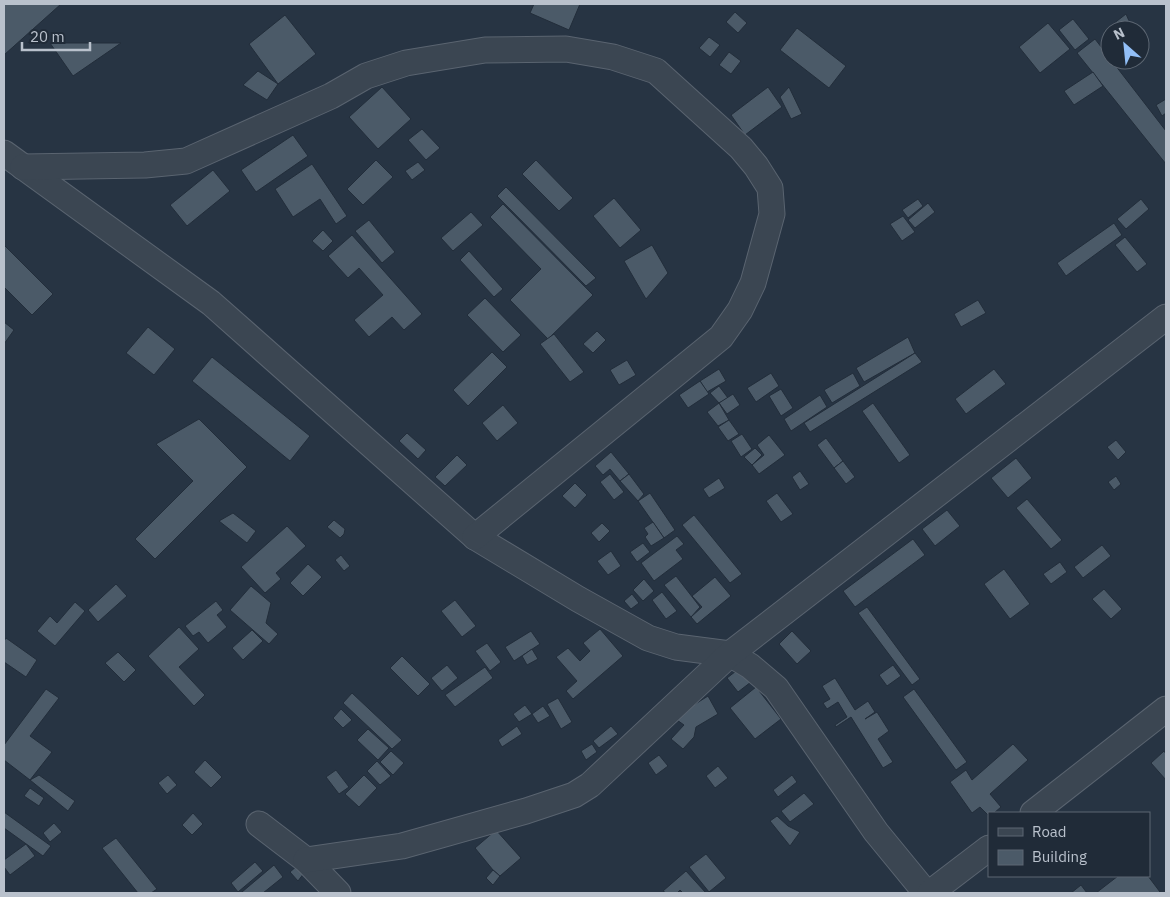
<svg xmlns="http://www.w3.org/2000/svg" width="1170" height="897" font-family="'IBM Plex Sans',sans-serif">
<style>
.building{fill:#4b5a68;stroke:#222d3a}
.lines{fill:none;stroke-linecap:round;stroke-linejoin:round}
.street-casing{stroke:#5a6470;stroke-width:27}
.street{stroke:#3b4652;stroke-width:25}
</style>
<rect width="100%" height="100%" fill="#273443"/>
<g class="building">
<polygon points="4,4 61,4 4,55"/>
<polygon points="534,4 580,4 569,30 530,13"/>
<polygon points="735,12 747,23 738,33 726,22"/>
<polygon points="1126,14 1133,30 1110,30 1110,40 1104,31"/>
<polygon points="285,15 316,54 278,84 249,44"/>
<polygon points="1073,19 1089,39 1075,50 1059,30"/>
<polygon points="1048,23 1070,49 1040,73 1019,47"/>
<polygon points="797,28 846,66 829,88 780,50"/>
<polygon points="709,37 720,45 710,57 699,48"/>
<polygon points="1095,39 1166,131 1166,164 1077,53"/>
<polygon points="50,43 121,43 73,76"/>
<polygon points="729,52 741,61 731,74 719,65"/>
<polygon points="258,71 278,84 267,100 243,85"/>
<polygon points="1093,72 1103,86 1074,105 1064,91"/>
<polygon points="382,87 411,119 378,149 349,117"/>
<polygon points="768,87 782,107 745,135 731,115"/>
<polygon points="789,87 802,114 791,119 780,97"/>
<polygon points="1166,99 1166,113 1162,116 1156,105"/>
<polygon points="422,129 440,148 426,160 408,140"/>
<polygon points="293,135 308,156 256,192 241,170"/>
<polygon points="376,160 393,177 363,205 347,189"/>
<polygon points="536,160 573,198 559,211 522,174"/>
<polygon points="418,162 425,170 412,180 405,171"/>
<polygon points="312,164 347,216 336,224 320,199 293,217 275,189"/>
<polygon points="213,170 230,191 187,226 170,205"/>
<polygon points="506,187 596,278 586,286 497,196"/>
<polygon points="614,198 641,230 620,248 593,216"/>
<polygon points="918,199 923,206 908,218 902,210"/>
<polygon points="1141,199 1149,209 1126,229 1117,219"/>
<polygon points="928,203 935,212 915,228 908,220"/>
<polygon points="503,204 593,295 548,339 510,300 541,269 490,217"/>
<polygon points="471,212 483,225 453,251 441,238"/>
<polygon points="903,216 915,232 902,241 890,224"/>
<polygon points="369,220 395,252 382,263 355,231"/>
<polygon points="1114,223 1122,235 1066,276 1057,263"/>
<polygon points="323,230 333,241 323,251 312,241"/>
<polygon points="352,235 422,314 404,330 392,317 369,337 354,320 383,295 359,268 348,278 328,256"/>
<polygon points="1125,237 1147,264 1137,272 1115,245"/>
<polygon points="4,245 53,294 32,315 4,287"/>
<polygon points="652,245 668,273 646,299 624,261"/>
<polygon points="469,251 503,289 494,297 460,260"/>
<polygon points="485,298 521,335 503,352 467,315"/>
<polygon points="978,300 986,313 961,327 954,314"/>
<polygon points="4,322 14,330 4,344"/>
<polygon points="148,327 175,349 154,375 126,353"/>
<polygon points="597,331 606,340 593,353 583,344"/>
<polygon points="554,334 584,372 570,382 540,344"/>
<polygon points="908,337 915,353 864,382 856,368"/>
<polygon points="492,352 507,367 468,406 453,390"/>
<polygon points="915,353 922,362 810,432 804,423"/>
<polygon points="212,357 310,436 290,461 192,381"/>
<polygon points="627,360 636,375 619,385 610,370"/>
<polygon points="719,369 726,381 707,392 700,381"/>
<polygon points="994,369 1006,384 966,414 955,399"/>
<polygon points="771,373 779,386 756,402 747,388"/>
<polygon points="853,373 860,386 832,403 824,390"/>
<polygon points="700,381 709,394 688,408 679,395"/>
<polygon points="719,386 728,398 719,403 710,393"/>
<polygon points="781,389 793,408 781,416 769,396"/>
<polygon points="733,394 740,405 727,414 719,403"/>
<polygon points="820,395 827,407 791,431 784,419"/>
<polygon points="719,403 729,420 718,426 707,412"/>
<polygon points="873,403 910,455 899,463 862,411"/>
<polygon points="503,405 518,423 497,441 482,423"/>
<polygon points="199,419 247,467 155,559 135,539 193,481 156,444"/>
<polygon points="729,420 739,434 728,441 718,427"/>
<polygon points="407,433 426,450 418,459 399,441"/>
<polygon points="742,434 752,449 741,457 731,441"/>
<polygon points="769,435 785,455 759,474 752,465 764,455 757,445"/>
<polygon points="826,438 843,461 834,468 817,445"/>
<polygon points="1116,440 1126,452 1118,460 1107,447"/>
<polygon points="755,448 762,455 752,465 744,457"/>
<polygon points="611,452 629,474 620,481 610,469 603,475 595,466"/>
<polygon points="457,455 467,465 445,486 435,477"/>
<polygon points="1016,458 1032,478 1008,498 991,478"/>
<polygon points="843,461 855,477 846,484 834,468"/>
<polygon points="800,471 809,484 800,490 792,477"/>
<polygon points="610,474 624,492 614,500 600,482"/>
<polygon points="629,474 644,494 638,501 620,481"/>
<polygon points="1116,476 1121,484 1114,490 1108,482"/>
<polygon points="719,478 725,488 709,498 703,489"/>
<polygon points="575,483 587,495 575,508 562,496"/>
<polygon points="650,493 675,530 664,538 638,501"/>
<polygon points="777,493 793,514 781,522 766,501"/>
<polygon points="1027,499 1062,540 1051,549 1016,508"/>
<polygon points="947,510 960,526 935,546 922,529"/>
<polygon points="233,513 256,531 247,543 219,521"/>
<polygon points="694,515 742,574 730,583 682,525"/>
<polygon points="334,520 345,529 344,534 340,538 327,527"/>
<polygon points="653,522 664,538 651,546 645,537 648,534 644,528"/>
<polygon points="602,523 610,531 599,542 591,533"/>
<polygon points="287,526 306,546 276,573 281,579 265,593 241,567"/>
<polygon points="677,536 684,544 676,550 683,559 654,581 641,563"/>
<polygon points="913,539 925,555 855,607 843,591"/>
<polygon points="643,543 650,552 637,562 630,552"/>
<polygon points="1102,545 1111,556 1083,578 1074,567"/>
<polygon points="611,551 621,566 608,575 597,561"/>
<polygon points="341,555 350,566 344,571 335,560"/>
<polygon points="1060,562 1067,572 1051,584 1043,574"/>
<polygon points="308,564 322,577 303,596 290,583"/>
<polygon points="1004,569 1030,604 1010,619 984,584"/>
<polygon points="676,576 700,607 691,617 664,585"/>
<polygon points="715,577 731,596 697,624 691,617 702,607 692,596"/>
<polygon points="644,579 654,591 643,601 633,590"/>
<polygon points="116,584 127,596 98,622 88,610"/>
<polygon points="251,586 271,603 266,623 278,634 269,644 230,610"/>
<polygon points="1104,589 1122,609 1111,619 1092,599"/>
<polygon points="662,592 677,611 666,619 652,600"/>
<polygon points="632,594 639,603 631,609 624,601"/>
<polygon points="455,600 476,626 462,637 441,611"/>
<polygon points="216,601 223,610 217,615 227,627 208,643 199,632 193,636 185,626"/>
<polygon points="75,602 85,611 55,646 37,631 50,616 57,623"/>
<polygon points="867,607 920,679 912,685 858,613"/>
<polygon points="179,627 199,649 179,667 205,695 194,706 148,656"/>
<polygon points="600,629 623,656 573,699 566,691 577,681 556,657 568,648 580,661 590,651 583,643"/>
<polygon points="252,630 263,641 243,660 232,648"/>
<polygon points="531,631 540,644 514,661 505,647"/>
<polygon points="792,631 811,651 797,664 779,644"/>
<polygon points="6,638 37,660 26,677 4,662 4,641"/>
<polygon points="487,643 501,662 490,671 475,651"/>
<polygon points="532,649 538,659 527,665 522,656"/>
<polygon points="118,652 136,670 124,682 105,663"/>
<polygon points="402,656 430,684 418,696 390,668"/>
<polygon points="447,665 458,678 442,691 431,678"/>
<polygon points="893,665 901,676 887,686 879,675"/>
<polygon points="485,667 493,678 455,707 445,695"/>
<polygon points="740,668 751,682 738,692 727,678"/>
<polygon points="835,678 855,710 868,701 875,712 865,719 877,712 889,731 878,739 893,762 883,768 851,717 836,727 835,725 847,717 838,702 827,709 823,703 830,699 822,686"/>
<polygon points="756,687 781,719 755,739 730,708"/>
<polygon points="46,689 59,698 30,736 52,752 30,780 4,760 4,745"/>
<polygon points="914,689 967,762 956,770 903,697"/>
<polygon points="352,693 402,740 392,749 343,703"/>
<polygon points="708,696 718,714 696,727 694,737 683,749 671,739 684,725 677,720 681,713"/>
<polygon points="558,698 572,722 561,729 547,704"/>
<polygon points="525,705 532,714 519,722 513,714"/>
<polygon points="543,706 550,716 538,723 532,714"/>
<polygon points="341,709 352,720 343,728 333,718"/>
<polygon points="517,726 522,734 502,747 498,740"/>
<polygon points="611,726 618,734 599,748 593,741"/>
<polygon points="368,729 389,748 378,760 357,740"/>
<polygon points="592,744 597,752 586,760 581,751"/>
<polygon points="1013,744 1028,760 990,794 1001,807 994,813 989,813 989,816 980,807 972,813 950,782 966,770 972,780"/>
<polygon points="391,751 404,763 393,775 380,762"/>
<polygon points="1164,751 1166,754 1166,780 1151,763"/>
<polygon points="659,755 668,766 656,775 648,763"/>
<polygon points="205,760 222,777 211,788 194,772"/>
<polygon points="377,761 391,776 380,785 367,771"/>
<polygon points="718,766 728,778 715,788 706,776"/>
<polygon points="336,770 349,787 339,794 326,777"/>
<polygon points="39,775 75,801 68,811 30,780"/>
<polygon points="168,775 177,785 167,794 158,783"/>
<polygon points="364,775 377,788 359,807 345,794"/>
<polygon points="792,775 797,782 778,797 773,790"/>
<polygon points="30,788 44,798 39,806 24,796"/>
<polygon points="804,793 814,804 790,822 781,811"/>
<polygon points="4,812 51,846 43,856 4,828"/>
<polygon points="193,813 203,824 192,835 182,825"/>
<polygon points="777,816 788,826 800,832 790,846 770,821"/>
<polygon points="54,823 62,832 50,842 43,833"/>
<polygon points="496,830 521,858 500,876 493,870 475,848"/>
<polygon points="116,838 157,889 151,893 138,893 102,848"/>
<polygon points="26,844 35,856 10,875 4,867 4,860"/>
<polygon points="706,854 726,878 709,892 689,867"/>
<polygon points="255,862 263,871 238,892 231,883"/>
<polygon points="274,865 283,877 263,893 243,893 242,892"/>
<polygon points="298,865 304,873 298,881 290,872"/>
<polygon points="493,870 500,876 493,885 486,878"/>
<polygon points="686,871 706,893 683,893 680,890 677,893 666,893 663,891"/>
<polygon points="1118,876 1148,876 1160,892 1158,893 1096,893"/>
<polygon points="1081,885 1087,893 1071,893"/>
</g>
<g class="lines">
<defs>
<g id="street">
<polyline points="4,153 211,303 475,537 578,599 648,638 676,647 730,654 750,666 776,688 876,832 926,893"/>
<polyline points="23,167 145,165 186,161 331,96 366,76 406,63 485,50 566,49 613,57 656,71 741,148 756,166 770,188 772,214 753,283 740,310 721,337 475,537"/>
<polyline points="1033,813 1166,709"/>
<polyline points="259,824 306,860 338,893"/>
<polyline points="306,860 402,846 526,811 574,795 590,785 730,654 1166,317"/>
<polyline points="930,893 989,848"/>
</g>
</defs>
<use href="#street" class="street-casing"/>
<use href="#street" class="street"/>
</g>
<rect width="1170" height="897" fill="none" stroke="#b9c1cc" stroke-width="10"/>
<rect x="988" y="812" width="162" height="65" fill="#202b38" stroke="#5d6773"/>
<rect x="998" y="828" width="25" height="8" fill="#3b4652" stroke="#5d6773"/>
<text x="1032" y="837" font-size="15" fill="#b9c1cc">Road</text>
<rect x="998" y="850" width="25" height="15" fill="#4b5a68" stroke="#5d6773"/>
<text x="1032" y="862" font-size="15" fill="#b9c1cc">Building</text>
<g transform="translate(1125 45) rotate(333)"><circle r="24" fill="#202b38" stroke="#5d6773"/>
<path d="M0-4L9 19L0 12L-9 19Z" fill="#92bff7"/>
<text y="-8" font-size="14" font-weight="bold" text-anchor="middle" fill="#b9c1cc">N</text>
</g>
<path d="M22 42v8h68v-8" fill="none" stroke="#b9c1cc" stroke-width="2.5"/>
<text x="30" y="42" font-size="15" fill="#b9c1cc" stroke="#202b38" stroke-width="4" paint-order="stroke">20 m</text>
</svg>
